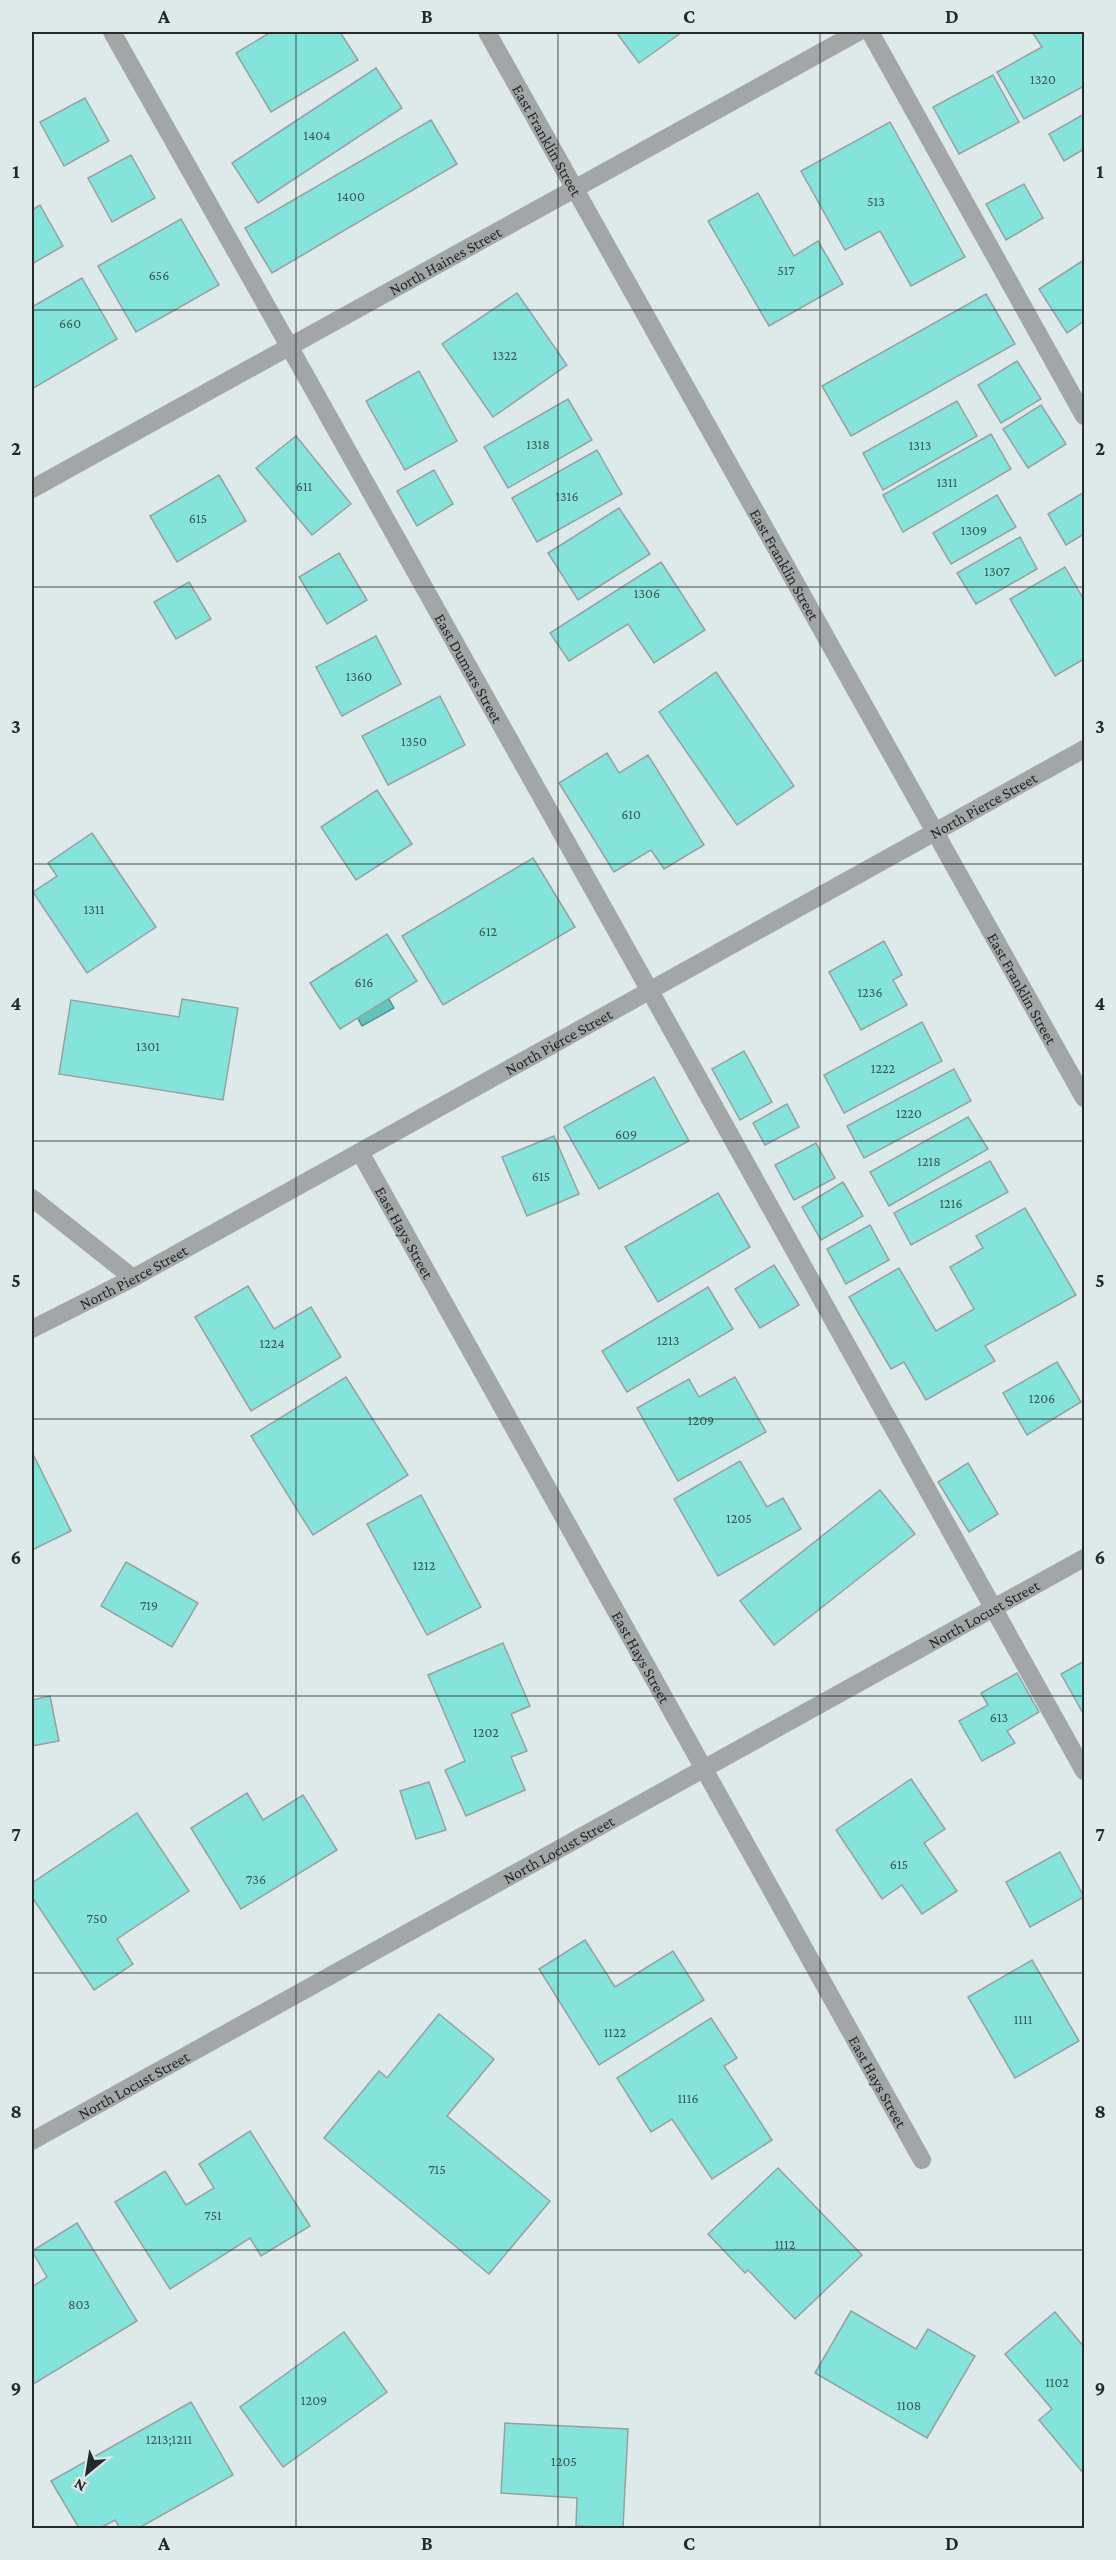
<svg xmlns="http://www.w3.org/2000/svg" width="1116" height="2560" font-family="'Crimson Pro',serif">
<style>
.water{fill:#64c4bc;stroke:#519690;stroke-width:1.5}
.building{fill:#84e4db;stroke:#97a1a0;stroke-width:1.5}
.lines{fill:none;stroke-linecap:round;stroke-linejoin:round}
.service{stroke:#a2a6a6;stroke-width:18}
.minor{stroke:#a2a6a6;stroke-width:18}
.grid{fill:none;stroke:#252a29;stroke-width:1.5;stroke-opacity:0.55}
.labels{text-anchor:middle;stroke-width:5;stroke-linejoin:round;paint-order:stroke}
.number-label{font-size:14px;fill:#3d5856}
.street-label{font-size:16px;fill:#252a29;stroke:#deeae9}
.neatline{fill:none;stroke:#252a29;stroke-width:2}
.grid-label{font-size:20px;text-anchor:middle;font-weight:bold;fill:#252a29}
</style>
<rect width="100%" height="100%" fill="#deeae9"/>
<polygon class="water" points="362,952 394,1008 362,1026 331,969"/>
<g class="building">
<polygon points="271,32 340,32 358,60 271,112 236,53"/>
<polygon points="616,32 682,32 639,63"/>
<polygon points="1032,32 1084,32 1084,86 1024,119 997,72 1042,47"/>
<polygon points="376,68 402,108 258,203 232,163"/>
<polygon points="993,75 1019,122 959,154 933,107"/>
<polygon points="85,98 109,141 64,166 40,122"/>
<polygon points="1084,114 1084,149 1064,161 1049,134"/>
<polygon points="431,120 457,164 272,273 245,228"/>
<polygon points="890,122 965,257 911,286 880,231 845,250 801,171"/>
<polygon points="131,155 155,198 112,222 88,178"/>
<polygon points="1024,184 1043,218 1006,240 986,204"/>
<polygon points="758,193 794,256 818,241 843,284 769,326 708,221"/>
<polygon points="40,205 63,246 32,264 32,210"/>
<polygon points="181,219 219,285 136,332 98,266"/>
<polygon points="1084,260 1084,321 1067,333 1039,289"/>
<polygon points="82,278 117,339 32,389 32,307"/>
<polygon points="517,293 567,365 493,417 442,344"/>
<polygon points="986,294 1015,344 851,436 822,386"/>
<polygon points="1017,361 1041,399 1001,423 978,385"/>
<polygon points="419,371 457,441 405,470 366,401"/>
<polygon points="568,399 592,440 508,488 484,447"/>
<polygon points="957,401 977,436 883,490 863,453"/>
<polygon points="1041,405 1066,444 1028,468 1003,429"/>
<polygon points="991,434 1011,469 903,532 883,495"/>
<polygon points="296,436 351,504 312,535 256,468"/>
<polygon points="597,450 622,494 537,542 512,498"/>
<polygon points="434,470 453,504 417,526 397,491"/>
<polygon points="219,475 246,521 177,562 150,516"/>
<polygon points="1084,492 1084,534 1066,545 1048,514"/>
<polygon points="997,495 1016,527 951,564 933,533"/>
<polygon points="619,508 650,554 578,600 548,553"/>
<polygon points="1020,537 1037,569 976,604 957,573"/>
<polygon points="339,553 367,600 327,624 299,577"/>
<polygon points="661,562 705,630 654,663 628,624 569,661 550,633"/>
<polygon points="1065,567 1084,600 1084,659 1055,676 1010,599"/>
<polygon points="189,582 211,619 176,639 154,602"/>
<polygon points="376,636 401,684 342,716 316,667"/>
<polygon points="716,672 794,786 737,825 659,712"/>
<polygon points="440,696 465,745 388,785 362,736"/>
<polygon points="607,753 619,773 648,755 704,845 664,869 651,850 614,872 559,783"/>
<polygon points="377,790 412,844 356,880 321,827"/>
<polygon points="92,833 156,927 87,973 33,892 57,876 48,863"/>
<polygon points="533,858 575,927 443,1005 402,936"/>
<polygon points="387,934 417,981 340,1029 310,983"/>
<polygon points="884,941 902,975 893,980 907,1005 861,1030 829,972"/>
<polygon points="182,999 238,1008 223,1100 59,1074 71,1000 179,1017"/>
<polygon points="922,1022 942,1061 844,1113 824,1075"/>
<polygon points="744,1051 772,1102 740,1120 712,1069"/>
<polygon points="954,1069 971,1101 864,1158 847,1126"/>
<polygon points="654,1077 689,1141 599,1189 564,1127"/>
<polygon points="787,1104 799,1127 765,1145 753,1123"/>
<polygon points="968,1117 988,1149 889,1206 870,1172"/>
<polygon points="554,1136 579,1194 527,1216 502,1157"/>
<polygon points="816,1143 835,1178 794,1200 775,1165"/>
<polygon points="990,1161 1008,1192 911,1245 894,1213"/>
<polygon points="843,1182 863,1216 821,1240 802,1207"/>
<polygon points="718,1193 750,1247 658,1302 625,1247"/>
<polygon points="1025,1208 1076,1295 985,1346 995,1361 926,1400 904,1362 891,1369 849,1297 899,1268 936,1331 974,1309 950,1267 983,1248 976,1236"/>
<polygon points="870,1225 889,1260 846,1284 827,1249"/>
<polygon points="774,1265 799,1305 760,1328 735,1289"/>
<polygon points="248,1286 274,1329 311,1307 341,1357 251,1411 195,1317"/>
<polygon points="708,1287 733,1329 627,1392 602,1351"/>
<polygon points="1057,1362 1081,1402 1027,1435 1003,1393"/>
<polygon points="346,1377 408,1475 313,1535 251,1436"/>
<polygon points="735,1377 766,1432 678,1481 637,1408 689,1379 699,1397"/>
<polygon points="32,1452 71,1531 32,1550"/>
<polygon points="740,1461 767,1507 783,1498 801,1529 718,1576 674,1499"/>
<polygon points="968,1463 998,1514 969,1532 938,1482"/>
<polygon points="880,1490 915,1534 774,1645 740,1601"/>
<polygon points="421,1495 481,1607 427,1635 367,1524"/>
<polygon points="126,1562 198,1603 172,1647 101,1606"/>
<polygon points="503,1643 530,1706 511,1714 527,1751 511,1757 525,1790 466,1816 445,1770 465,1761 428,1675"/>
<polygon points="1084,1661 1084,1715 1061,1674"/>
<polygon points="1017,1673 1039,1712 1007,1731 1015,1743 982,1761 959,1721 988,1705 981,1693"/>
<polygon points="50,1696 59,1741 32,1746 32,1700"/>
<polygon points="911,1779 945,1829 924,1843 957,1891 922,1914 902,1885 882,1899 836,1830"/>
<polygon points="429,1782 446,1830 416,1839 400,1791"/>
<polygon points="247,1793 263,1820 303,1795 337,1850 241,1909 191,1828"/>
<polygon points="137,1813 189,1891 117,1939 133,1964 94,1990 32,1897 32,1883"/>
<polygon points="1060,1852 1084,1897 1030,1927 1006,1882"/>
<polygon points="585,1940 615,1987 673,1951 704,2000 599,2065 539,1969"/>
<polygon points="1032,1960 1079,2041 1015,2078 968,1997"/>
<polygon points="439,2014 494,2059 447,2116 550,2201 489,2274 324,2138 379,2071 387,2078"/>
<polygon points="711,2018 737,2058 724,2066 772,2140 712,2179 672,2119 651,2132 617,2078"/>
<polygon points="250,2131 310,2226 261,2256 250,2238 170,2289 115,2202 165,2171 186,2205 214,2188 199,2164"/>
<polygon points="778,2168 862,2255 795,2319 748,2270 745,2273 708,2234"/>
<polygon points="77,2223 137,2321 32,2385 32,2287 47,2277 32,2251"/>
<polygon points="851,2311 916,2349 928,2329 975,2356 927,2438 815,2373"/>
<polygon points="1055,2312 1084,2347 1084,2474 1039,2420 1052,2409 1005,2354"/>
<polygon points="344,2332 387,2392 283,2467 240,2407"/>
<polygon points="191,2402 233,2475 139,2528 120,2528 115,2520 100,2528 79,2528 51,2481"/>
<polygon points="505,2423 628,2429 623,2528 576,2526 577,2498 501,2493"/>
</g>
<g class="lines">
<g class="service">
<polyline points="112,32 289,346"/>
<polyline points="870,32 1084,416"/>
<polyline points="650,991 1084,1771"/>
</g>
<g class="minor">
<path id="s1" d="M487 32 1084 1098"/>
<path id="s2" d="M289 346 650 991"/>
<path id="s3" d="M32 489 858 32"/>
<path id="s4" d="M360 1152 922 2160"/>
<polyline points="32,1198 133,1278"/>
<path id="s5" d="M32 1329 133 1278 1084 749"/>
<path id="s6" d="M32 2141 1084 1558"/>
</g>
</g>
<path class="grid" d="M296 32V2528M558 32V2528M820 32V2528M32 310H1084M32 587H1084M32 864H1084M32 1141H1084M32 1419H1084M32 1696H1084M32 1973H1084M32 2250H1084"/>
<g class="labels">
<g class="number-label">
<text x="1043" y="84">1320</text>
<text x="317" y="140">1404</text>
<text x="351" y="201">1400</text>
<text x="876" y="206">513</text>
<text x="786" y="275">517</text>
<text x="159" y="280">656</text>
<text x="70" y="328">660</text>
<text x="505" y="360">1322</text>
<text x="538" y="449">1318</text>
<text x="920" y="450">1313</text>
<text x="947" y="487">1311</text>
<text x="304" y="491">611</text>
<text x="567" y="501">1316</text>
<text x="198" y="523">615</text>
<text x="974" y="535">1309</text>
<text x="997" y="576">1307</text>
<text x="647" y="598">1306</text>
<text x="359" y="681">1360</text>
<text x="414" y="746">1350</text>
<text x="631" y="819">610</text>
<text x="94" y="914">1311</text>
<text x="488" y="936">612</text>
<text x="364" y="987">616</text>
<text x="870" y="997">1236</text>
<text x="148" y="1051">1301</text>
<text x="883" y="1073">1222</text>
<text x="909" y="1118">1220</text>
<text x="626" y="1139">609</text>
<text x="929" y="1166">1218</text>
<text x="541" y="1181">615</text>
<text x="951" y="1208">1216</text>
<text x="668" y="1345">1213</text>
<text x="272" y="1348">1224</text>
<text x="1042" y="1403">1206</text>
<text x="701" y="1425">1209</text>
<text x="739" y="1523">1205</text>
<text x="424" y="1570">1212</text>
<text x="149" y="1610">719</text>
<text x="999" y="1722">613</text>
<text x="486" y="1737">1202</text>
<text x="899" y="1869">615</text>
<text x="256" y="1884">736</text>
<text x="97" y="1923">750</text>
<text x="1023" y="2024">1111</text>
<text x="615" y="2037">1122</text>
<text x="688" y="2103">1116</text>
<text x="437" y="2174">715</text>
<text x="213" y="2220">751</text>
<text x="785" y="2249">1112</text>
<text x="79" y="2309">803</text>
<text x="1057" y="2387">1102</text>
<text x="314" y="2405">1209</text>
<text x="909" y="2410">1108</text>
<text x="169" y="2444">1213;1211</text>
<text x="564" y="2466">1205</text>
</g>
<g class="street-label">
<text dy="6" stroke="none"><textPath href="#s1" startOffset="124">East Franklin Street</textPath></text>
<text dy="6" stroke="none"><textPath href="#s3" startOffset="472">North Haines Street</textPath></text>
<text dy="6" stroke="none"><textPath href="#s1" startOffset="610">East Franklin Street</textPath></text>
<text dy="6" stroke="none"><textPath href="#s2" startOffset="369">East Dumars Street</textPath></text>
<text dy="6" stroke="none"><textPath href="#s5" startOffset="1086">North Pierce Street</textPath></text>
<text dy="6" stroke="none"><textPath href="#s1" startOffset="1096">East Franklin Street</textPath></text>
<text dy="6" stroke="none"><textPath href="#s5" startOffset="600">North Pierce Street</textPath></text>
<text dy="6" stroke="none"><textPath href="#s4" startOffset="92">East Hays Street</textPath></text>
<text dy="6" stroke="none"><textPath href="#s5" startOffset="114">North Pierce Street</textPath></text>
<text dy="6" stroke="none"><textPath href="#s6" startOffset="1088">North Locust Street</textPath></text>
<text dy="6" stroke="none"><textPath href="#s4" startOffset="578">East Hays Street</textPath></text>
<text dy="6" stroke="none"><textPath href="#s6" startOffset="602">North Locust Street</textPath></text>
<text dy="6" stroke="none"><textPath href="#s4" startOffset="1064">East Hays Street</textPath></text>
<text dy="6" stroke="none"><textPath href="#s6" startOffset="116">North Locust Street</textPath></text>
</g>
</g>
<rect width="1116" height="2560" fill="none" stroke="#deeae9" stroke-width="66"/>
<g transform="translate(87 2473) rotate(210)" stroke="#deeae9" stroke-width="4.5" paint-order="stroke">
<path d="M0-4.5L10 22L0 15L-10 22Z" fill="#252a29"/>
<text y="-9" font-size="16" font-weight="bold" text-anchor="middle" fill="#252a29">N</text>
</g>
<rect x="33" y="33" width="1050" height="2494" class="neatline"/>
<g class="grid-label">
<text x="164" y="23">A</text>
<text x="427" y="23">B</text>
<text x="689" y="23">C</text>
<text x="952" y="23">D</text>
<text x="16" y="178">1</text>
<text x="1100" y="178">1</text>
<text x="16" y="455">2</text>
<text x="1100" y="455">2</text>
<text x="16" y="733">3</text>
<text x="1100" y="733">3</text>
<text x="16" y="1010">4</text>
<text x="1100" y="1010">4</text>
<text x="16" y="1287">5</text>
<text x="1100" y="1287">5</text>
<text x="16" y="1564">6</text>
<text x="1100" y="1564">6</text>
<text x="16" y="1841">7</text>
<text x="1100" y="1841">7</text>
<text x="16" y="2118">8</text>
<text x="1100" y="2118">8</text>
<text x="16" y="2395">9</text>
<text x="1100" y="2395">9</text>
<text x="164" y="2550">A</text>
<text x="427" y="2550">B</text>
<text x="689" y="2550">C</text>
<text x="952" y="2550">D</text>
</g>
</svg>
